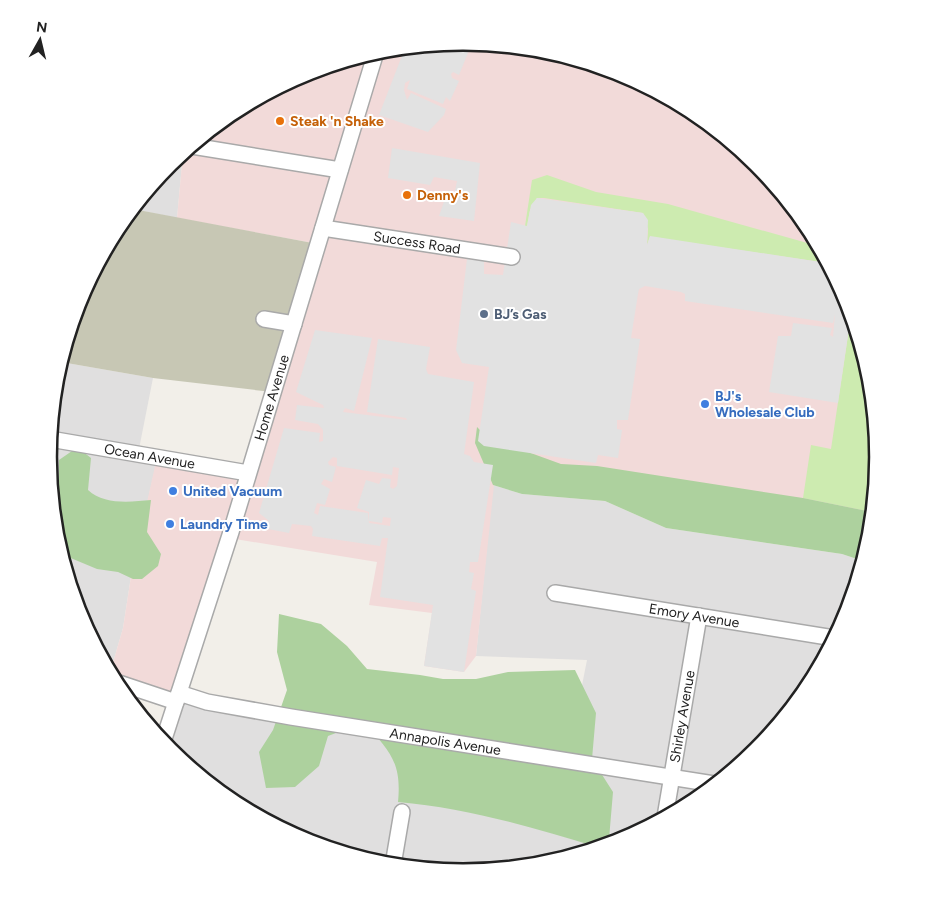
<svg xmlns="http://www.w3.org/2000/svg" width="926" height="914" font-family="Figtree,sans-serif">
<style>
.residential{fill:#e0dfdf}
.commercial{fill:#f2dad9}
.construction{fill:#c7c7b4}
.grass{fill:#cdebb0}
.forest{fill:#add19e}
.parking{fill:#e2e2e2;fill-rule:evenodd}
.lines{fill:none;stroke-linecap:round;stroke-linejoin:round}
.minor-casing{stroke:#a9a9a9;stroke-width:18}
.minor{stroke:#fff;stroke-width:15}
.food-dot{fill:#e8710a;stroke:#fff;stroke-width:2}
.service-dot{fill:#5c6f8a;stroke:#fff;stroke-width:2}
.shop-dot{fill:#3f7fe0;stroke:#fff;stroke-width:2}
.labels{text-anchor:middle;stroke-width:4;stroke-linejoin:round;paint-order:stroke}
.food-label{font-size:14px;font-weight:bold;fill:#c56008;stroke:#fff;text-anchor:start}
.street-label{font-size:14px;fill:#222;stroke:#fff}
.service-label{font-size:14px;font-weight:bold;fill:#4e5e75;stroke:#fff;text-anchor:start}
.shop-label{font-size:14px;font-weight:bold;fill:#366cbe;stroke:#fff;text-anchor:start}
.rim{fill:none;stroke:#222;stroke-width:2.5}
</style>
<rect width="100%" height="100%" fill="#f2efe9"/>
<g class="residential">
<polygon points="183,153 177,218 133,209 170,164"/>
<polygon points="61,362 153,378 138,454 157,460 132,570 123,628 110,673 80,615 56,538 49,457 57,376"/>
<polygon points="493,485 522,494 605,501 666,528 842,554 863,561 846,616 807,688 756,750 693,802 621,840 544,864 463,871 382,863 304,840 232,801 170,750 163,741 179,693 567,761 587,660 476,656"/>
</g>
<g class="commercial">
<polygon points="463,43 544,51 622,74 694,113 756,164 808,227 846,299 870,376 877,457 869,538 494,485 476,656 464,672 424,666 432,613 369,605 377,562 229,538 176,702 116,682 110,673 123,628 132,570 157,457 248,473 340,171 192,146 233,112 305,74 382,50"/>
<polygon points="186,151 334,177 313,243 177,218 183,153"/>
</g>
<polygon class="construction" points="133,209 318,244 272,392 153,378 61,362 80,298 119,226"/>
<g class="grass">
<polygon points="547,175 596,192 668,204 818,246 827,263 650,237 647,245 648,229 643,213 544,198 537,198 530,210 527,226 525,226 532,180"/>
<polygon points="851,315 870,376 877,457 872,512 803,498 811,445 831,449"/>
</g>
<g class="forest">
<polygon points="477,427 487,437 561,464 597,466 803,498 872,512 869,538 863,561 842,554 666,528 605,501 522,494 493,485 475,443"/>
<path d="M72 451H82L91 458 88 490C104 505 130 502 151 500L147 532 161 554 158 566 142 579H133L118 572 97 569 61 554 56 538 52 496 59 493V460Z"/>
<path d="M279 614 321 624 347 646 367 669 420 675 443 679H476L508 672 575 670 596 713 592 759 613 792 609 839 597 847C532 827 466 808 398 802 402 761 389 752 365 722L328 736 319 766 295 787 266 788 259 752 273 730 287 690 277 652Z"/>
</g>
<g class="parking">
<polygon points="463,43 472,43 459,75 453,72 451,74 452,78 459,81 450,101 446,97 443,104 407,89 410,80 405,83 404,90 407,100 411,93 446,109 444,115 428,132 379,115 405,48"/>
<polygon points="392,148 480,163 474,221 439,216 448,190 453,192 451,196 454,196 457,181 434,177 430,185 388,178"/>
<polygon points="537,198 643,213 648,220 647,245 650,236 827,263 846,299 851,315 838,403 769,392 778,336 791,336 793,323 832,328 830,335 833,337 835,314 833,323 685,301 685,294 681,292 645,286 639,289 638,294 631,338 640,339 628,420 617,420 617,429 622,430 618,458 598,455 596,463 484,446 478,441 489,367 462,363 456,350 467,259 484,261 484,274 503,275 511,222 527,226 531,205"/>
<path d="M315 330 372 338 354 411 345 408 343 412 407 420 406 418 367 412 378 339 430 347 426 369 428 374 474 382 464 454 470 456 474 462 493 465 478 562H470L469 572 474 573 471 589 476 591 464 672 424 666 433 605 380 597 388 538H382L380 546 312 536 313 529 311 526 292 524 289 533 268 529V520L259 513 284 428 320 433 319 442 323 441V430L318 424 295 420 297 405 324 408 323 405 296 392ZM333 457 337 458V466L392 475 393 467 399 468 397 486 393 489 390 487 391 479 382 478 379 484 366 480 357 508 369 512V521L382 523 383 517 391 518 390 526 369 523 368 513 320 506 318 515 314 513 317 503 325 505 330 489 321 484 324 479 332 482 336 467 329 465 328 462Z"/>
</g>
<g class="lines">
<defs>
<g id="minor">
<polyline points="192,146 340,170"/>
<path id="s1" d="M323 228 512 257"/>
<polyline points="264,319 294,324"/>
<path id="s2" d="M50 439 248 473"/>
<path id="s3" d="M555 593 834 638"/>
<polyline points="116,682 176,702"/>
<path id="s4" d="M179 693 207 702 291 717 714 784"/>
<path id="s5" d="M163 742 231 532 376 52"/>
<path id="s6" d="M665 817 699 616"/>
<polyline points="393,865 402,812"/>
</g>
</defs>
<use href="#minor" class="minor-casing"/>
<use href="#minor" class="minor"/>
</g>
<g class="food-dot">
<circle cx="280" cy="121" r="5"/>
<circle cx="407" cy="195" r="5"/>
</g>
<circle class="service-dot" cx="484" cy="314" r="5"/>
<g class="shop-dot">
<circle cx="705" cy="404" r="5"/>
<circle cx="173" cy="491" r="5"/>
<circle cx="170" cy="524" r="5"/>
</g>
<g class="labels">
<g class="food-label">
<text x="290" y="126">Steak 'n Shake</text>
<text x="417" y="200">Denny's</text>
</g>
<g class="street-label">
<text dy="5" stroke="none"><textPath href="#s1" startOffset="95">Success Road</textPath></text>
<text dy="5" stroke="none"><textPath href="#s5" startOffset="361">Home Avenue</textPath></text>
<text dy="5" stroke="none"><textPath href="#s2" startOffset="101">Ocean Avenue</textPath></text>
<text dy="5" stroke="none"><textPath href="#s3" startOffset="141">Emory Avenue</textPath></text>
<text dy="5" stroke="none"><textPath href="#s6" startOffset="102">Shirley Avenue</textPath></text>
<text dy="5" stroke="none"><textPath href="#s4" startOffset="271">Annapolis Avenue</textPath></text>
</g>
<g class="service-label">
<text x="494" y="319">BJ’s Gas</text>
</g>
<g class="shop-label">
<text x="715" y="401">BJ's<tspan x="715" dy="16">Wholesale Club</tspan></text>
<text x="183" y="496">United Vacuum</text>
<text x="180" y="529">Laundry Time</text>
</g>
</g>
<path d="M0 0H926V914H0ZM57 457a406 406 0 1 1 812 0a406 406 0 1 1-812 0Z" fill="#fff" fill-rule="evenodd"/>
<path class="rim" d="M57 457a406 406 0 1 1 812 0a406 406 0 1 1-812 0Z"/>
<g transform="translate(40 40) rotate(8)" stroke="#ffffff" stroke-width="4" paint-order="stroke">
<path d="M0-4L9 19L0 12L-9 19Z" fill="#222222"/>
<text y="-8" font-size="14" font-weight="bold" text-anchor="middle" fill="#222222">N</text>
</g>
</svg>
